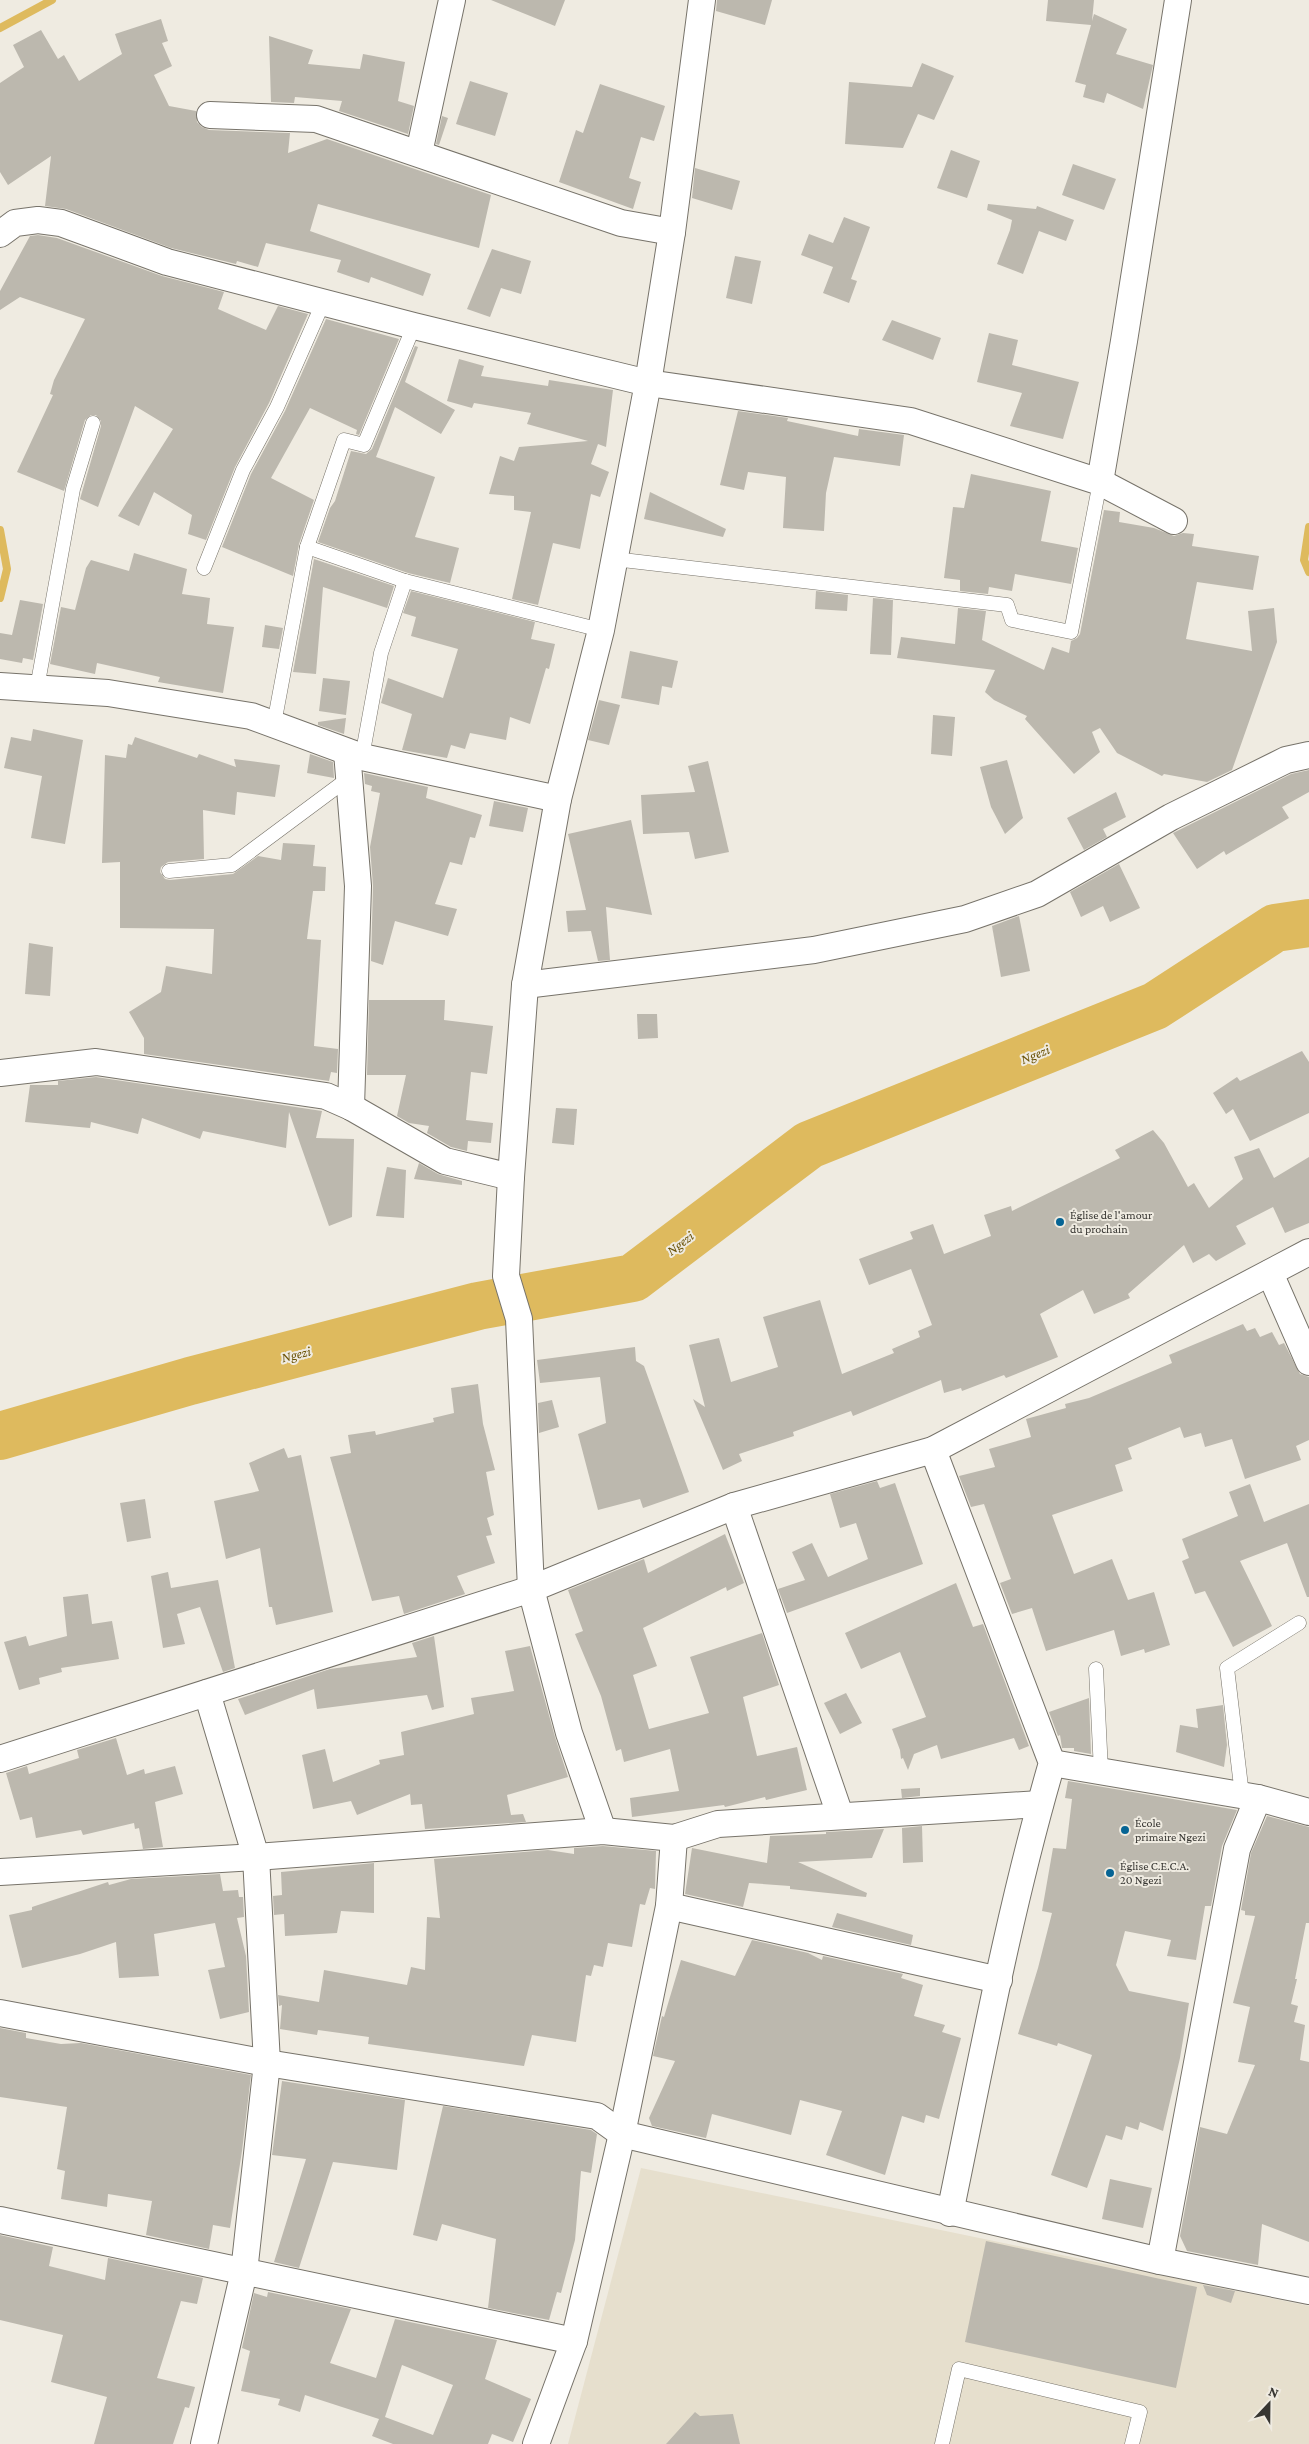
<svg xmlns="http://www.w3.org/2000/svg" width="1309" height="2444" font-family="'Crimson Pro',serif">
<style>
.built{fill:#e6dfcd}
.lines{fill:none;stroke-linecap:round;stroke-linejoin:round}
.stream{stroke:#deba5e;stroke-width:8}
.river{stroke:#deba5e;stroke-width:48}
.building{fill:#bcb8ae;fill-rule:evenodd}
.lane-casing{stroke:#77736a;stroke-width:15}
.street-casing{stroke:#77736a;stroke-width:28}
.lane{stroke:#fff;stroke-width:14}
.street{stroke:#fff;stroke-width:26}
.poi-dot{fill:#066494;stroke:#efebe1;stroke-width:2}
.labels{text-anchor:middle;stroke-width:4;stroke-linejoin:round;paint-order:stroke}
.poi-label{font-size:12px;fill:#373632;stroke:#efebe1;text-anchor:start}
.water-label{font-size:14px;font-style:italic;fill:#6a5207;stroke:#efebe1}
</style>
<rect width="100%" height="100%" fill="#efebe1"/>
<polygon class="built" points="641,2168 1309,2306 1309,2444 568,2444"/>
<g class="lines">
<g class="stream">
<polyline points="0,28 52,0"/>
<polyline points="1309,527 1304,560 1309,572"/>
<polyline points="0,530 7,569 0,598"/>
</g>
<polyline class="river" points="0,1436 190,1381 478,1306 633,1278 809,1145 1155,1006 1275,928 1309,923"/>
</g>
<g class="building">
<polygon points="491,0 565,0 555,26"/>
<polygon points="717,0 772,0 765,25 716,11"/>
<polygon points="1048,0 1094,0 1092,21 1094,14 1127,29 1116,54 1153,65 1143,109 1107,93 1104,103 1083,97 1086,85 1075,82 1091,25 1046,21"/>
<polygon points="161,19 168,41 162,43 172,66 154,75 169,106 196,111 197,122 202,127 209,130 290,133 288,153 327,139 491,195 479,248 318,204 310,231 431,274 423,296 371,277 369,283 337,272 341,260 266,243 258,267 237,261 236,264 171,248 66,209 45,206 51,156 8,185 0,172 0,83 24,67 13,45 41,30 58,59 64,55 79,81 122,54 115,34"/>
<polygon points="269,36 313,50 308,64 360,69 363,54 405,62 398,101 414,106 408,134 339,111 342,101 295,97 294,103 271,102"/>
<polygon points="922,63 954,76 934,120 918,114 903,148 845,144 849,82 912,87"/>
<polygon points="470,81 508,93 495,136 456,124"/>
<polygon points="600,84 665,106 654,141 641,137 629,178 641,182 633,209 559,182 576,130 583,133"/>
<polygon points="442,116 448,118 439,145 436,144"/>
<polygon points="951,150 980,161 967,198 937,188"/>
<polygon points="1073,164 1116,179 1104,210 1062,195"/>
<polygon points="695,168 740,181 732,210 692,198"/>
<polygon points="988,204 1036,209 1037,206 1074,220 1066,241 1039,231 1023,274 997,264 1010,230 1012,220 987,210"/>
<polygon points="844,217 870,227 851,279 857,281 849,303 823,293 833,267 801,255 809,234 833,243"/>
<polygon points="38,235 57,238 162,276 224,292 218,309 266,330 278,306 308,314 269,403 235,467 206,540 188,534 192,515 154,492 139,526 118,516 173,429 135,406 98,507 80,499 101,426 101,421 96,415 91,415 85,420 64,491 17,472 53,395 50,394 54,380 85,319 20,297 0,310 0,291 30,236"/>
<polygon points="492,249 531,261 521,294 501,288 490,317 467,309"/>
<polygon points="735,256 761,261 752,304 726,298"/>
<polygon points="326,319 399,339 359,435 356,434 357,430 310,408 271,478 314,500 299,544 293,576 222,547 251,474 285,411"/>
<polygon points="892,320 941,338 933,360 882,340"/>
<polygon points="989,333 1018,340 1012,365 1079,382 1063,439 1010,426 1022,393 977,382"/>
<polygon points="415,346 418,347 405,382 455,410 441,434 395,407 376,457 435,477 415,537 459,548 450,583 408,573 318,542 330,508 335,501 351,451 366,454 372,449"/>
<polygon points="459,359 484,366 481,376 548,386 549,380 613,390 606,447 598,444 591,464 609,472 600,497 591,494 580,549 553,543 538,605 512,599 531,512 514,510 514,496 489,494 500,456 514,461 519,447 588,441 527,424 531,413 474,403 472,408 447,401"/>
<polygon points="738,411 788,418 787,421 858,436 859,429 904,435 900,466 834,457 826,493 824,531 783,528 786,477 748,472 744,490 720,485"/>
<polygon points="971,474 1051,491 1041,541 1078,548 1071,584 1015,574 1012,591 989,587 988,594 960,591 960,580 944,578 953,507 964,508"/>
<polygon points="650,492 726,529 723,537 644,519"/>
<polygon points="1104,510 1120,512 1119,522 1154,528 1174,536 1183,533 1194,534 1192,546 1259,556 1253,590 1197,582 1186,639 1252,651 1248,611 1274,608 1277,642 1232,770 1207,782 1164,774 1162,776 1117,753 1100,728 1092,732 1100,752 1074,774 1025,719 1027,716 994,700 985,692 995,670 897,658 901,637 955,644 958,608 986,611 982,640 1044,670 1052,647 1069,653 1071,641 1077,638 1080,634"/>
<polygon points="134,553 187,569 182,594 210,598 207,624 234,627 223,693 158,682 160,677 97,663 95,674 50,664 61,607 75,610 86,568 91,560 129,571"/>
<polygon points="314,559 394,586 387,608 323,587 316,674 293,672"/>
<polygon points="411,591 535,622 531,639 555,644 549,669 546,668 530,724 510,717 506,740 470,733 465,749 451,745 447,758 402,750 412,714 381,703 388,678 443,698 458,649 411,636 416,617 403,613"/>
<polygon points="816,591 848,595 847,611 815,609"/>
<polygon points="873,598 893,600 891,655 870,654"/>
<polygon points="20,600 43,604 33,660 23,658 22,663 0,659 0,633 12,635"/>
<polygon points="265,625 283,628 279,649 262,647"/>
<polygon points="630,651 678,661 672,688 662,686 659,705 621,698"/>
<polygon points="323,678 350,681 346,715 319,711"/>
<polygon points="599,700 620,705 609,745 588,740"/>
<polygon points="933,715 955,717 952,756 931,754"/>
<polygon points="346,718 344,734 318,725 318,722"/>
<polygon points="33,729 83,740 65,844 31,838 42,776 4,768 11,737 31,741"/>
<polygon points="135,737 197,758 199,754 236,767 234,759 280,765 275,797 237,792 235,815 203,810 204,859 168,862 161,867 160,872 165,879 170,880 233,874 258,856 281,860 283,843 315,845 313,866 326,867 325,891 313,891 307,939 321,940 314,1046 338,1049 337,1073 331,1072 329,1081 144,1054 144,1038 129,1012 161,992 166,966 212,974 214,929 120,928 120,862 102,863 105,755 126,758 128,744 132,745"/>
<polygon points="310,754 333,762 334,778 307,773"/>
<polygon points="1007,760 1023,818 1005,834 991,807 980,767"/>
<polygon points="708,761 729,852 695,859 689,832 643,834 641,795 695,792 688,766"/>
<polygon points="1309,770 1309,792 1282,807 1289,818 1226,855 1224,851 1197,869 1173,833 1291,774"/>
<polygon points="364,773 428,787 426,798 482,815 475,838 470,837 462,865 450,862 435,904 457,909 448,936 395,921 383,965 371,961 373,886 370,847 380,793 371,791 372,786 365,784"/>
<polygon points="1116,792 1126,817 1103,829 1107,837 1084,850 1067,818"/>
<polygon points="494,801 528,808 523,832 489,826"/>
<polygon points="631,820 652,915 606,907 610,960 598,961 591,931 568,932 566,911 586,910 568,834"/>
<polygon points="1119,864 1140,908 1110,922 1103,906 1081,917 1070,892"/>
<polygon points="1019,916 1030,971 1001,977 992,926"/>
<polygon points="29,943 53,947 50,996 25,994"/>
<polygon points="369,1000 445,1000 444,1020 493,1026 487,1074 471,1072 466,1120 493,1123 491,1143 468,1141 467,1151 451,1147 427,1133 429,1126 409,1123 397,1116 406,1075 367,1075"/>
<polygon points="637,1014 657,1014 658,1038 638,1039"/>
<polygon points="1302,1051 1309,1062 1309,1113 1250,1141 1233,1109 1226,1114 1213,1093 1237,1077 1240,1081"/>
<polygon points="96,1077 322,1111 316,1138 354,1139 352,1217 329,1226 289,1112 286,1148 203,1131 200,1139 142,1118 138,1134 91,1122 90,1128 25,1122 30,1085 58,1085 58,1081"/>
<polygon points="556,1108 577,1109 574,1145 552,1143"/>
<polygon points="1153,1130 1164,1143 1188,1187 1194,1183 1209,1208 1243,1179 1234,1157 1259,1148 1274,1178 1309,1157 1309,1223 1285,1233 1273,1207 1236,1226 1246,1244 1216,1261 1209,1254 1193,1263 1184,1245 1128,1294 1130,1298 1094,1314 1083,1290 1040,1314 1058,1357 1006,1378 1004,1375 962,1391 961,1388 944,1393 941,1380 853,1416 851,1411 793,1432 794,1436 739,1454 742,1461 723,1470 693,1399 705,1407 689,1345 719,1338 731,1382 778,1367 763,1317 820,1300 842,1374 894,1353 892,1349 920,1337 918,1331 932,1325 911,1269 869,1285 859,1259 913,1239 910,1232 933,1224 944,1254 991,1236 984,1215 1011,1206 1012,1211 1120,1158 1115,1150"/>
<polygon points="419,1163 438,1174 462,1181 462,1185 414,1179"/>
<polygon points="387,1167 406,1170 404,1218 376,1216"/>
<polygon points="1243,1324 1247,1331 1255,1328 1260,1337 1272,1332 1279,1345 1284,1343 1300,1374 1309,1377 1309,1440 1296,1446 1301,1460 1245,1479 1232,1439 1205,1447 1201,1433 1184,1438 1180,1427 1128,1448 1132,1459 1115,1465 1123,1491 1052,1515 1074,1574 1112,1559 1128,1600 1154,1592 1170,1645 1145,1653 1144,1649 1121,1656 1114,1630 1046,1651 1032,1608 1012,1614 1000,1583 1011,1579 984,1504 971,1507 959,1476 995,1467 989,1449 1031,1437 1026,1419 1066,1408 1065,1404 1089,1398 1172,1363 1169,1355"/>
<polygon points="635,1347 636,1361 644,1366 689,1492 643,1508 640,1499 598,1510 578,1434 606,1423 600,1377 540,1383 537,1360"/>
<polygon points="478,1384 483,1424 495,1470 486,1472 494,1515 487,1518 492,1535 486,1536 495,1563 457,1576 465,1594 404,1614 399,1596 372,1601 330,1457 351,1453 348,1435 375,1431 376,1435 434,1422 433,1418 454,1413 451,1388"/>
<polygon points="552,1400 559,1427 539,1433 538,1403"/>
<polygon points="284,1448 288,1458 301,1455 333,1612 276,1625 272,1607 269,1607 260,1548 226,1559 214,1501 259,1491 249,1463"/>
<polygon points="877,1481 880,1488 895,1483 923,1564 787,1613 778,1589 805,1580 792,1552 812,1543 828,1577 868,1559 856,1523 840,1528 830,1494"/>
<polygon points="1250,1484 1264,1522 1309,1504 1309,1597 1307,1597 1287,1543 1240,1561 1272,1626 1233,1647 1205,1591 1195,1594 1182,1561 1189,1558 1182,1539 1238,1516 1229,1492"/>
<polygon points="145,1499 151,1538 127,1542 120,1503"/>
<polygon points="725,1534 744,1583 727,1591 726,1587 643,1628 657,1666 633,1675 649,1729 709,1713 690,1657 762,1633 779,1685 743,1697 757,1756 797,1747 807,1790 766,1800 765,1797 725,1807 724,1805 632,1817 630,1798 679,1791 670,1749 624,1762 621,1749 616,1751 601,1696 575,1634 583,1631 568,1590 644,1559 648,1573"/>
<polygon points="168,1572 171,1588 218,1580 235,1668 223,1672 200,1607 177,1614 185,1644 163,1648 151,1576"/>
<polygon points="956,1583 973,1627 983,1624 1029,1746 1019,1750 1014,1738 941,1759 937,1745 914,1754 908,1770 903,1758 901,1759 900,1750 892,1729 926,1717 900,1652 861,1669 845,1633"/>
<polygon points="88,1594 92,1624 112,1621 119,1659 61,1668 62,1672 39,1678 40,1684 19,1690 4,1642 26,1636 29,1646 67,1636 63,1597"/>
<polygon points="434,1636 444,1707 432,1710 427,1695 317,1709 314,1689 245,1715 238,1699 330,1669 417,1657 412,1643"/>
<polygon points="530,1646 555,1737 568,1777 507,1795 511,1815 523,1814 526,1822 425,1829 422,1804 411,1805 410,1794 357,1815 351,1801 313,1809 302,1755 325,1749 333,1782 380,1764 379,1760 404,1755 401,1732 474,1714 471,1698 514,1691 505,1651"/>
<polygon points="846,1693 862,1723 840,1734 824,1703"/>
<polygon points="1089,1698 1091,1754 1074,1751 1074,1748 1062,1748 1060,1735 1058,1736 1049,1712"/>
<polygon points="1223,1705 1227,1745 1224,1767 1176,1752 1180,1725 1198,1728 1196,1709"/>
<polygon points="116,1738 127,1775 144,1769 145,1774 175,1766 183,1794 155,1802 163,1847 143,1849 139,1828 135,1829 134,1823 83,1835 81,1830 36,1838 32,1817 20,1820 6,1773 27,1766 29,1774 79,1758 77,1750"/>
<polygon points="1068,1781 1237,1810 1222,1846 1211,1906 1205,1906 1196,1960 1167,1956 1171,1940 1125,1931 1116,1965 1129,1991 1189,2003 1180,2058 1163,2131 1140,2122 1138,2130 1126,2126 1122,2140 1106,2135 1087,2188 1051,2175 1092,2055 1058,2043 1057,2046 1018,2034 1038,1968 1052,1913 1042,1911 1053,1848 1066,1849 1072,1799 1065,1798"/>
<polygon points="920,1788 920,1796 902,1798 901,1789"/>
<polygon points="1267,1816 1309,1827 1309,1923 1306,1923 1295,1979 1297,1979 1291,2004 1298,2006 1294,2022 1305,2025 1300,2060 1309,2062 1309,2242 1262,2224 1258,2265 1187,2251 1180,2236 1200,2127 1227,2134 1255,2065 1238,2062 1250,2007 1233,2003 1255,1916 1245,1915 1245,1911 1241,1910 1251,1853"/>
<polygon points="922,1826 923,1862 903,1863 902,1828"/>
<polygon points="884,1829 872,1858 798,1862 867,1893 866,1897 790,1889 790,1886 749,1883 743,1907 685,1894 692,1848 767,1863 770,1836 826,1834 826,1832"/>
<polygon points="603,1846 656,1851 655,1889 650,1888 645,1905 640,1904 632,1947 608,1943 603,1967 594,1965 591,1976 586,1975 576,2042 532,2035 524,2066 368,2044 369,2037 318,2030 317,2035 280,2029 282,2005 279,2006 278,1995 319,2002 324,1970 407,1985 411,1967 425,1970 427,1917 440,1918 434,1859 548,1850 574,1854 574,1848"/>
<polygon points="374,1863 374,1913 341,1911 337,1933 285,1936 284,1914 274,1915 273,1896 282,1895 281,1872"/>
<polygon points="220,1874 223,1891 238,1890 239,1897 243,1897 244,1917 237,1918 246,1956 249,2012 220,2019 208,1970 225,1967 215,1923 154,1934 159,1976 119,1978 116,1942 80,1954 22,1968 9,1915 32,1910 32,1907 108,1882 109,1885 131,1879"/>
<polygon points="837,1913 913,1935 911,1945 832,1927"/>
<polygon points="752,1940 808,1953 822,1960 823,1956 903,1974 901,1978 923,1985 914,2016 945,2025 942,2032 961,2038 939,2119 926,2115 924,2123 902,2116 885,2175 826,2155 842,2111 800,2100 791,2135 712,2114 706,2138 652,2126 649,2118 675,2061 653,2056 662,2016 664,2017 681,1960 735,1976"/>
<polygon points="0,2028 26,2033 26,2038 61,2044 81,2043 251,2075 242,2151 230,2228 213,2225 209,2249 146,2235 152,2201 108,2194 107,2207 61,2199 65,2171 57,2169 67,2107 0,2097"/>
<polygon points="282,2081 405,2100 397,2170 333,2162 299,2268 274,2262 306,2159 272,2155"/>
<polygon points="443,2106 591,2130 597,2134 591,2173 581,2171 575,2240 561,2293 557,2292 549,2320 488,2308 496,2239 442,2224 437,2241 413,2235"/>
<polygon points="1110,2179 1152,2188 1143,2228 1102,2219"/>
<polygon points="0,2235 53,2247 49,2266 105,2280 108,2258 203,2278 197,2304 181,2301 157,2378 195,2387 189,2408 185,2407 173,2444 94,2444 107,2397 51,2382 63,2335 0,2320"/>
<polygon points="986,2241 1197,2287 1176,2388 965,2342"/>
<polygon points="1203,2285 1235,2291 1231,2303 1207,2295"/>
<path d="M268 2292 351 2309 330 2363 376 2378 395 2319 497 2340 485 2379 531 2399 513 2442 492 2434 488 2444H393L372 2436 379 2419 305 2395 300 2412 278 2405 280 2399 241 2391 250 2351 242 2348 254 2293 267 2297ZM402 2365 453 2385 433 2435 385 2417Z"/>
<polygon points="695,2412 700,2416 733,2414 740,2444 666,2444"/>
</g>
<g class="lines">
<defs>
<g id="lane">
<polyline points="307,547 405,581 601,630"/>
<polyline points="614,559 1007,605 1012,620 1071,632 1100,482"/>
<polyline points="204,568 243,470 277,407 323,303"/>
<polyline points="37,688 73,489 93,423"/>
<polyline points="274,724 307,547 344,440 364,445 414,326"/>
<polyline points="362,757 381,653 405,581"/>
<polyline points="169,871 232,865 349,778"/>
<polyline points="1096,1669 1101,1771"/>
<polyline points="1242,1795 1227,1668 1299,1623"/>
<polyline points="942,2444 959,2369 1140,2412 1132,2444"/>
</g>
<g id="street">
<polyline points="210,115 316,119 621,223 672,232"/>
<polyline points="419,153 452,0"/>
<polyline points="0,234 15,223 38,220 61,223 167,262 414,326 648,383 911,421 1100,482 1174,521"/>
<polyline points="1100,482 1124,341 1178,0"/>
<polyline points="0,686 108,693 251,716 362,757 558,799"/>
<polyline points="347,752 358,886 351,1107"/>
<polyline points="525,985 814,950 965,919 1037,894 1171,817 1286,760 1309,755"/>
<polyline points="0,1073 96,1062 326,1096 351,1107 445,1161 511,1177"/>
<polyline points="1270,1273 1309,1362"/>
<path d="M933 1450 1052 1763C1009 1910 981 2063 950 2213"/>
<polyline points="734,1506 840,1815"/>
<polyline points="0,1759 531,1589 734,1506 933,1450 1309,1252"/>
<polyline points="1052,1763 1258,1798 1309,1812"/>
<polyline points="603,1831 569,1733 531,1589 519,1319 506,1276 511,1177 525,985 558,799 601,630 648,383 672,232 702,0"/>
<polyline points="0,1872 256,1857 603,1831 674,1838 718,1824 1040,1804"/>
<polyline points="669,1906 999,1980"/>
<polyline points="0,2013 267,2063 597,2116 622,2134 1160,2261 1309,2291"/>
<polyline points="0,2220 574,2341"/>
<polyline points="1160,2261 1237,1849 1258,1798"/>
<polyline points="204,2444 244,2272 267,2063 256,1857 207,1693"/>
<polyline points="536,2444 574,2341 622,2134 669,1906 674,1838"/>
</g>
</defs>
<use href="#lane" class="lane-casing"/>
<use href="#street" class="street-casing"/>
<use href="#lane" class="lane"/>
<use href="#street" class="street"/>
</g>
<g class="poi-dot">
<circle cx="1060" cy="1222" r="5"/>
<circle cx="1125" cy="1830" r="5"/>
<circle cx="1110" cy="1873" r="5"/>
</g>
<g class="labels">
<g class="poi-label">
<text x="1070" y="1219">Église de l'amour<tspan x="1070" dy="14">du prochain</tspan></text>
<text x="1135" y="1827">École<tspan x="1135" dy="14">primaire Ngezi</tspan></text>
<text x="1120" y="1870">Église C.E.C.A.<tspan x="1120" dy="14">20 Ngezi</tspan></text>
</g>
<g class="water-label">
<text transform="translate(1035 1054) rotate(-22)" y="5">Ngezi</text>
<text transform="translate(680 1243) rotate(-37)" y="5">Ngezi</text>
<text transform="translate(296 1354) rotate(-14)" y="5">Ngezi</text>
</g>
</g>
<g transform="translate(1269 2404) rotate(22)" stroke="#efebe1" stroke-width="4" paint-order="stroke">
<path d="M0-4L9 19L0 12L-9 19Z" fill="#373632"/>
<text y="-8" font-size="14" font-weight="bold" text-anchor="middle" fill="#373632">N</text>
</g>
</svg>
